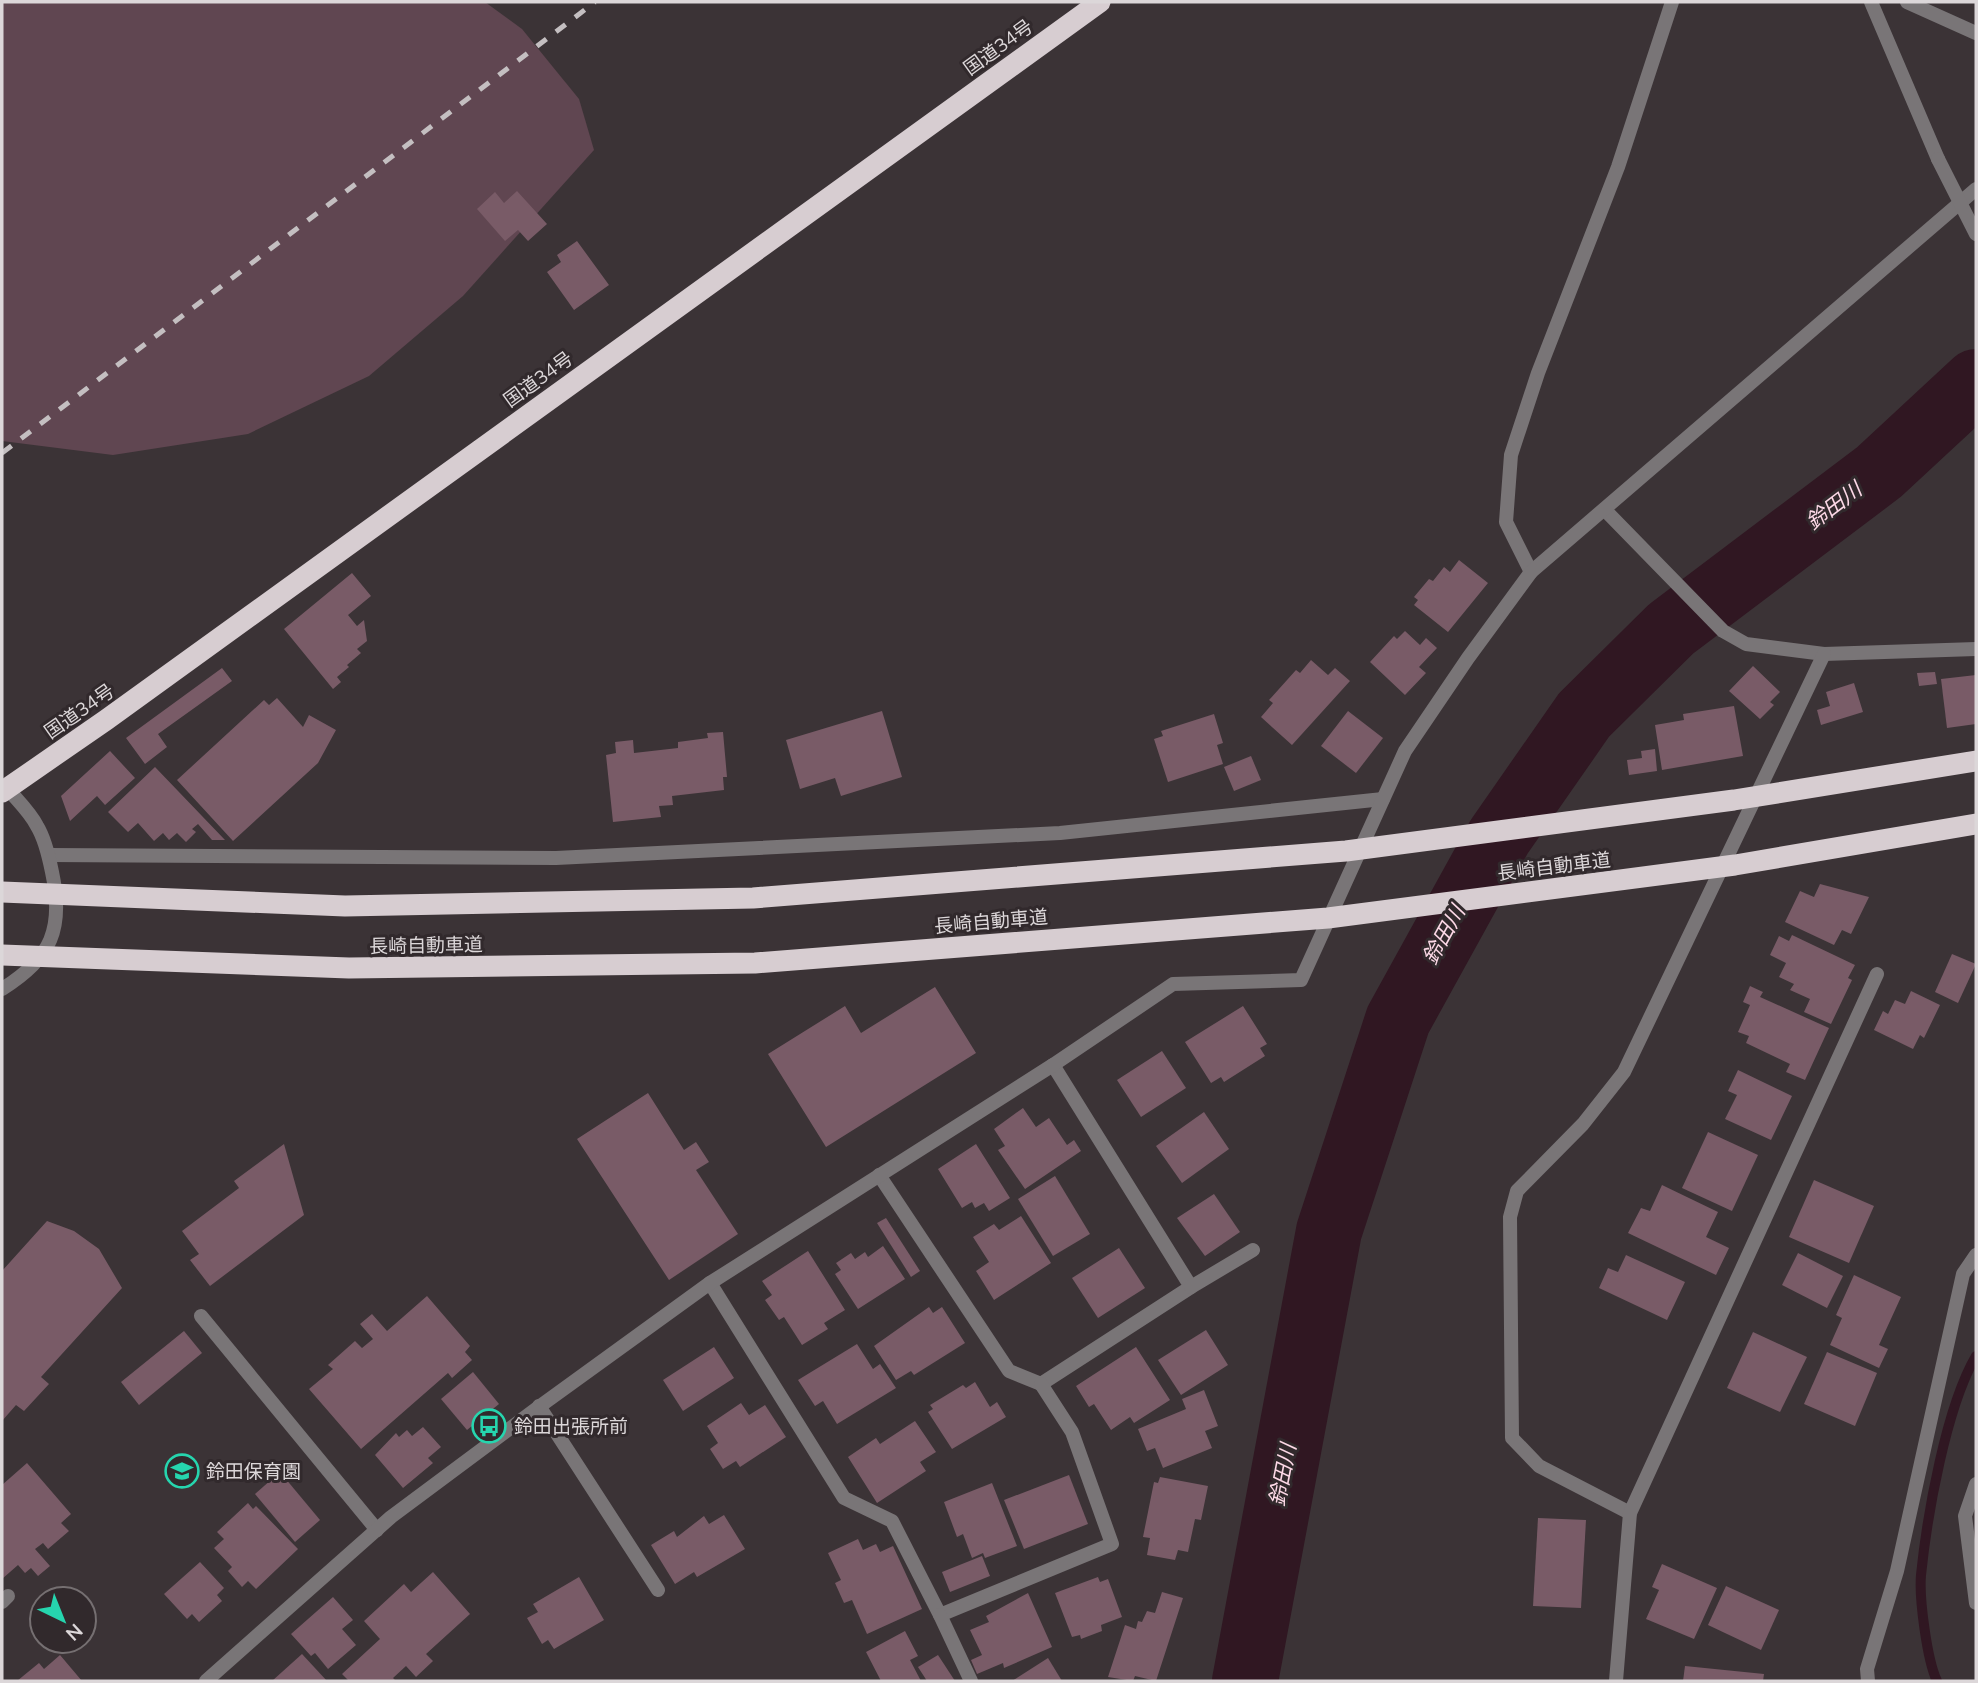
<svg xmlns="http://www.w3.org/2000/svg" width="1978" height="1683" font-family="Mulish,'Noto Sans JP',sans-serif">
<style>
.green{fill:#604651}
.lines{fill:none;stroke-linecap:round;stroke-linejoin:round}
.stream{stroke:#301722;stroke-width:10}
.river{stroke:#301722;stroke-width:66}
.building{fill:#795b67}
.street{stroke:#797577;stroke-width:14}
.highway{stroke:#d7cdd1;stroke-width:21}
.rail{stroke:#c4bfc1;stroke-width:5;stroke-dasharray:12 12;stroke-linecap:butt}
.street-bridge{stroke:#797577;stroke-width:14}
.highway-bridge{stroke:#d7cdd1;stroke-width:21}
.labels{text-anchor:middle;stroke-width:6;stroke-linejoin:round;paint-order:stroke}
.street-label{font-size:19px;fill:#dcd7d9;stroke:#31292c}
.poi-label{font-size:19px;fill:#dcd7d9;stroke:#31292c;text-anchor:start}
.water-label{font-size:21px;font-style:italic;fill:#fdd9e7;stroke:#31292c}
</style>
<rect width="100%" height="100%" fill="#3b3336"/>
<polygon class="green" points="2,2 485,2 522,29 579,99 594,150 463,296 369,376 248,434 113,455 2,441"/>
<g class="lines">
<path class="stream" d="M1937 1681C1927 1660 1919 1598 1921 1575 1927 1516 1946 1407 1976 1356"/>
<polyline class="river" points="1245,1681 1329,1231 1398,1020 1499,837 1584,715 1671,629 1879,472 1976,382"/>
</g>
<g class="building">
<polygon points="517,191 547,224 528,241 518,230 505,241 477,209 495,192 504,203"/>
<polygon points="577,241 609,285 574,310 547,272 561,262 557,255"/>
<polygon points="1459,560 1488,583 1448,632 1414,605 1418,600 1414,597 1429,579 1433,581 1444,567 1450,572"/>
<polygon points="352,573 371,596 348,615 357,626 364,620 367,641 357,649 361,653 347,665 349,667 337,677 341,682 333,689 284,629"/>
<polygon points="1405,631 1420,645 1426,638 1437,648 1419,667 1426,673 1405,695 1370,662 1394,636 1397,639"/>
<polygon points="1311,660 1328,675 1335,668 1350,681 1292,745 1261,717 1273,703 1269,700 1296,670 1300,673"/>
<polygon points="1753,666 1780,692 1770,702 1774,705 1760,719 1729,691"/>
<polygon points="222,668 232,681 158,734 167,747 145,764 126,738"/>
<polygon points="1935,672 1937,684 1919,686 1917,673"/>
<polygon points="1976,675 1976,724 1947,728 1941,679"/>
<polygon points="1854,683 1863,712 1821,725 1817,710 1830,706 1826,692"/>
<polygon points="277,698 303,727 309,715 336,730 318,763 233,841 177,780 264,700 269,705"/>
<polygon points="1734,706 1743,756 1662,770 1655,725 1684,720 1683,714"/>
<polygon points="882,711 902,777 841,796 835,778 800,789 786,740"/>
<polygon points="1348,711 1383,738 1356,773 1321,746"/>
<polygon points="1214,714 1223,743 1217,745 1223,764 1168,782 1154,739 1163,736 1161,731"/>
<polygon points="723,732 727,777 723,777 724,790 672,796 673,805 659,806 661,817 613,822 606,755 616,753 615,742 633,740 634,753 678,748 678,742 708,738 707,733"/>
<polygon points="1655,749 1657,771 1629,775 1627,760 1642,758 1641,751"/>
<polygon points="110,751 135,778 105,805 97,796 70,821 61,796"/>
<polygon points="1251,756 1261,780 1234,791 1224,767"/>
<polygon points="155,767 225,840 212,840 198,824 192,829 196,832 186,842 177,833 169,840 163,833 154,841 138,823 128,832 108,812"/>
<polygon points="1820,884 1869,897 1851,934 1842,930 1834,945 1785,922 1800,891 1814,897"/>
<polygon points="1792,935 1855,965 1848,978 1852,980 1831,1024 1804,1012 1810,999 1790,990 1794,984 1779,977 1786,963 1770,955 1779,936 1789,941"/>
<polygon points="1952,954 1976,964 1958,1003 1935,992"/>
<polygon points="1750,986 1763,992 1760,997 1829,1028 1805,1080 1786,1072 1790,1064 1746,1043 1749,1036 1738,1032 1750,1005 1743,1002"/>
<polygon points="935,987 976,1053 826,1147 768,1054 845,1006 861,1033"/>
<polygon points="1911,991 1940,1005 1924,1038 1920,1035 1913,1049 1874,1030 1883,1011 1888,1014 1895,1000 1905,1004"/>
<polygon points="1243,1006 1267,1044 1260,1048 1265,1056 1224,1082 1221,1077 1211,1083 1185,1042"/>
<polygon points="1162,1051 1186,1088 1141,1117 1117,1080"/>
<polygon points="1738,1070 1792,1096 1771,1140 1725,1119 1737,1095 1728,1091"/>
<polygon points="648,1093 684,1150 696,1142 709,1162 696,1170 738,1234 669,1280 577,1139"/>
<polygon points="1023,1108 1036,1127 1049,1118 1067,1145 1074,1140 1081,1151 1025,1189 998,1150 1005,1146 994,1129"/>
<polygon points="1204,1112 1229,1149 1182,1183 1156,1146"/>
<polygon points="1708,1132 1758,1155 1732,1211 1682,1188"/>
<polygon points="284,1144 304,1215 210,1286 190,1260 199,1254 182,1231 239,1188 234,1181"/>
<polygon points="976,1144 1010,1198 989,1211 984,1203 975,1208 972,1202 962,1208 938,1169"/>
<polygon points="1055,1176 1090,1234 1053,1256 1018,1199"/>
<polygon points="1814,1180 1874,1206 1849,1263 1789,1237"/>
<polygon points="1662,1185 1718,1212 1706,1237 1729,1248 1716,1275 1628,1233 1641,1208 1650,1211"/>
<polygon points="1214,1194 1240,1232 1205,1256 1177,1218"/>
<polygon points="1021,1216 1051,1263 994,1300 976,1271 989,1262 973,1237 994,1224 999,1230"/>
<polygon points="886,1218 920,1271 911,1277 877,1223"/>
<polygon points="47,1221 74,1231 99,1249 122,1288 41,1377 49,1384 24,1411 16,1405 2,1421 2,1271"/>
<polygon points="883,1246 905,1279 858,1309 835,1274 841,1270 836,1263 851,1253 855,1259 865,1252 868,1257"/>
<polygon points="1119,1248 1145,1288 1098,1318 1072,1278"/>
<polygon points="808,1251 845,1310 824,1323 828,1329 802,1345 784,1317 779,1320 765,1300 772,1295 762,1281"/>
<polygon points="1798,1253 1843,1276 1827,1308 1782,1285"/>
<polygon points="1626,1255 1685,1282 1667,1320 1599,1288 1608,1268 1618,1272"/>
<polygon points="1854,1275 1901,1297 1879,1345 1888,1349 1879,1368 1830,1345 1842,1318 1836,1315"/>
<polygon points="427,1296 470,1346 465,1352 472,1360 452,1378 448,1373 361,1449 309,1389 333,1369 328,1365 355,1341 362,1348 373,1339 360,1324 372,1314 387,1331"/>
<polygon points="929,1307 933,1313 942,1307 965,1343 914,1375 911,1371 896,1380 874,1346"/>
<polygon points="1206,1330 1228,1365 1181,1395 1158,1360"/>
<polygon points="184,1331 202,1353 139,1405 121,1382"/>
<polygon points="1753,1332 1807,1357 1780,1412 1727,1388"/>
<polygon points="857,1344 873,1369 880,1364 896,1388 837,1424 823,1401 815,1406 798,1380"/>
<polygon points="714,1347 734,1378 683,1411 663,1380"/>
<polygon points="1136,1347 1170,1400 1134,1423 1130,1417 1111,1430 1094,1404 1089,1407 1076,1386"/>
<polygon points="1827,1352 1877,1373 1855,1426 1804,1404"/>
<polygon points="473,1372 499,1404 467,1430 441,1399"/>
<polygon points="975,1382 990,1407 997,1402 1006,1417 952,1449 928,1412 933,1409 930,1405 963,1385 966,1388"/>
<polygon points="1204,1390 1218,1426 1205,1431 1212,1448 1163,1468 1155,1448 1147,1451 1138,1429 1186,1409 1182,1399"/>
<polygon points="741,1403 749,1415 765,1405 786,1437 740,1467 736,1461 723,1469 710,1449 718,1443 707,1426"/>
<polygon points="915,1421 936,1452 920,1462 926,1471 877,1503 848,1457 876,1438 880,1444"/>
<polygon points="423,1427 441,1447 428,1458 433,1463 403,1488 375,1455 396,1433 399,1437 407,1430 412,1436"/>
<polygon points="27,1463 71,1514 61,1523 69,1531 48,1549 43,1543 35,1549 50,1566 38,1576 31,1568 25,1573 18,1565 2,1579 2,1485"/>
<polygon points="280,1472 320,1520 295,1542 255,1494"/>
<polygon points="1069,1475 1088,1524 1024,1549 1004,1500"/>
<polygon points="1160,1477 1208,1486 1201,1520 1195,1519 1188,1552 1178,1550 1175,1560 1147,1555 1150,1538 1143,1537 1154,1482 1158,1483"/>
<polygon points="992,1483 1017,1546 985,1558 983,1553 972,1558 963,1534 957,1537 944,1502"/>
<polygon points="248,1503 253,1509 256,1506 298,1549 256,1589 248,1581 242,1587 228,1571 232,1567 214,1548 224,1539 217,1532"/>
<polygon points="724,1515 745,1549 697,1577 694,1572 675,1584 651,1545 674,1531 677,1537 704,1516 709,1524"/>
<polygon points="1538,1518 1586,1520 1581,1608 1533,1606"/>
<polygon points="858,1539 863,1550 876,1544 880,1552 893,1546 922,1609 867,1634 852,1600 844,1603 835,1583 841,1580 828,1553"/>
<polygon points="982,1556 990,1576 950,1592 942,1572"/>
<polygon points="200,1562 224,1588 217,1595 222,1601 199,1622 192,1614 187,1619 164,1594"/>
<polygon points="1662,1564 1717,1588 1694,1639 1646,1619 1659,1590 1652,1587"/>
<polygon points="433,1572 470,1614 426,1654 433,1661 416,1677 406,1666 393,1678 396,1681 349,1681 342,1674 380,1639 364,1621 404,1584 411,1592"/>
<polygon points="579,1577 604,1620 554,1649 548,1640 542,1644 527,1618 538,1612 533,1604"/>
<polygon points="1098,1577 1100,1582 1108,1579 1122,1617 1101,1625 1102,1631 1081,1639 1080,1635 1072,1637 1055,1593"/>
<polygon points="1726,1586 1779,1610 1761,1650 1708,1625"/>
<polygon points="1162,1592 1183,1598 1156,1681 1135,1676 1133,1681 1108,1677 1125,1625 1136,1629 1138,1621 1142,1622 1147,1611 1155,1613"/>
<polygon points="1028,1593 1052,1647 1004,1668 1003,1663 977,1674 971,1660 982,1655 970,1630 989,1622 986,1616"/>
<polygon points="333,1597 353,1620 342,1629 356,1645 328,1669 315,1653 311,1656 291,1634"/>
<polygon points="905,1631 918,1656 910,1660 921,1681 881,1681 866,1652"/>
<polygon points="302,1654 327,1681 272,1681"/>
<polygon points="60,1655 82,1681 17,1681 39,1663 44,1669"/>
<polygon points="938,1655 955,1681 927,1681 918,1667"/>
<polygon points="1048,1658 1062,1681 1012,1681"/>
<polygon points="1685,1666 1764,1674 1763,1681 1683,1681"/>
</g>
<g class="lines">
<g class="street">
<polyline points="1871,2 1938,159"/>
<polyline points="1907,2 1976,33"/>
<polyline points="1605,510 1723,631 1746,644 1824,654 1976,649"/>
<polyline points="1531,572 1506,522 1511,455 1538,373 1618,167 1672,2"/>
<polyline points="49,855 556,858 1060,833 1383,799"/>
<path d="M2 989C52 958 64 928 52 872 49 857 45 839 37 826 30 812 17 800 7 788"/>
<polyline points="879,1175 1009,1371 1041,1384 1191,1287 1053,1065"/>
<polyline points="710,1283 844,1498 892,1521 940,1615 1112,1544 1072,1432 1041,1384"/>
<polyline points="1191,1287 1253,1250"/>
<polyline points="201,1316 377,1530"/>
<polyline points="539,1406 658,1590"/>
<polyline points="1976,1484 1965,1516 1976,1603"/>
<polyline points="1630,1513 1539,1466 1512,1438 1510,1217 1517,1191 1583,1124 1624,1072 1824,654"/>
<polyline points="2,1602 8,1596"/>
<polyline points="940,1615 971,1681"/>
<polyline points="206,1681 391,1517 536,1409 710,1283 1053,1065 1173,984 1301,980 1405,751 1468,658 1531,572 1976,189"/>
<polyline points="1616,1681 1630,1513 1877,974"/>
<polyline points="1868,1681 1867,1669 1897,1571 1963,1274 1976,1255"/>
</g>
<polyline class="highway" points="2,792 106,720 1100,2"/>
<polyline class="rail" points="2,453 595,2"/>
<polyline class="street-bridge" points="1938,159 1976,234"/>
<g class="highway-bridge">
<polyline points="2,892 345,906 753,898 1346,851 1734,800 1976,761"/>
<polyline points="2,955 349,968 755,963 1328,918 1735,865 1976,824"/>
</g>
</g>
<defs>
<symbol id="bus-ring" viewBox="-11 -11 22 22"><circle r="9.5" fill="#31292c" stroke="#26d5ae" stroke-width="1.5"/><path d="M-5-6H5V4H4V6H2V4H-2V6H-4V4H-5ZM-3.5-4V0h7V-4ZM-3.5 1.2v1.5H-2V1.2ZM2 1.2v1.5H3.5V1.2Z" fill="#26d5ae"/></symbol>
<symbol id="school-ring" viewBox="-11 -11 22 22"><circle r="9.5" fill="#31292c" stroke="#26d5ae" stroke-width="1.5"/><path d="M0-5L7-2L0 1L-7-2ZM-4 1L0 2.5L4 1V4Q0 6-4 4Z" fill="#26d5ae"/></symbol>
</defs>
<g fill-rule="evenodd">
<use href="#bus-ring" x="470" y="1407" width="38" height="38"/>
<use href="#school-ring" x="163" y="1452" width="38" height="38"/>
</g>
<g class="labels">
<g class="street-label">
<text transform="translate(998 47) rotate(-36)" y="7">国道34号</text>
<text transform="translate(538 379) rotate(-36)" y="7">国道34号</text>
<text transform="translate(79 711) rotate(-35)" y="7">国道34号</text>
<text transform="translate(1554 866) rotate(-7)" y="7">長崎自動車道</text>
<text transform="translate(991 921) rotate(-5)" y="7">長崎自動車道</text>
<text transform="translate(426 945) rotate(-1)" y="7">長崎自動車道</text>
</g>
<g class="poi-label">
<text x="514" y="1433">鈴田出張所前</text>
<text x="206" y="1478">鈴田保育園</text>
</g>
<g class="water-label">
<text transform="translate(1834 506) rotate(-37)" y="7">鈴田川</text>
<text transform="translate(1444 935) rotate(-61)" y="7">鈴田川</text>
<text transform="translate(1283 1475) rotate(-79)" y="7">鈴田川</text>
</g>
</g>
<rect width="1978" height="1683" fill="none" stroke="#dcd7d9" stroke-width="7"/>
<g transform="translate(63 1620) rotate(137)"><circle r="33" fill="#31292c" stroke="#756f71" stroke-width="2"/>
<path d="M0-5L12 26L0 18L-12 26Z" fill="#26d5ae"/>
<text y="-10" font-size="19" font-weight="bold" text-anchor="middle" fill="#dcd7d9">N</text>
</g>
</svg>
